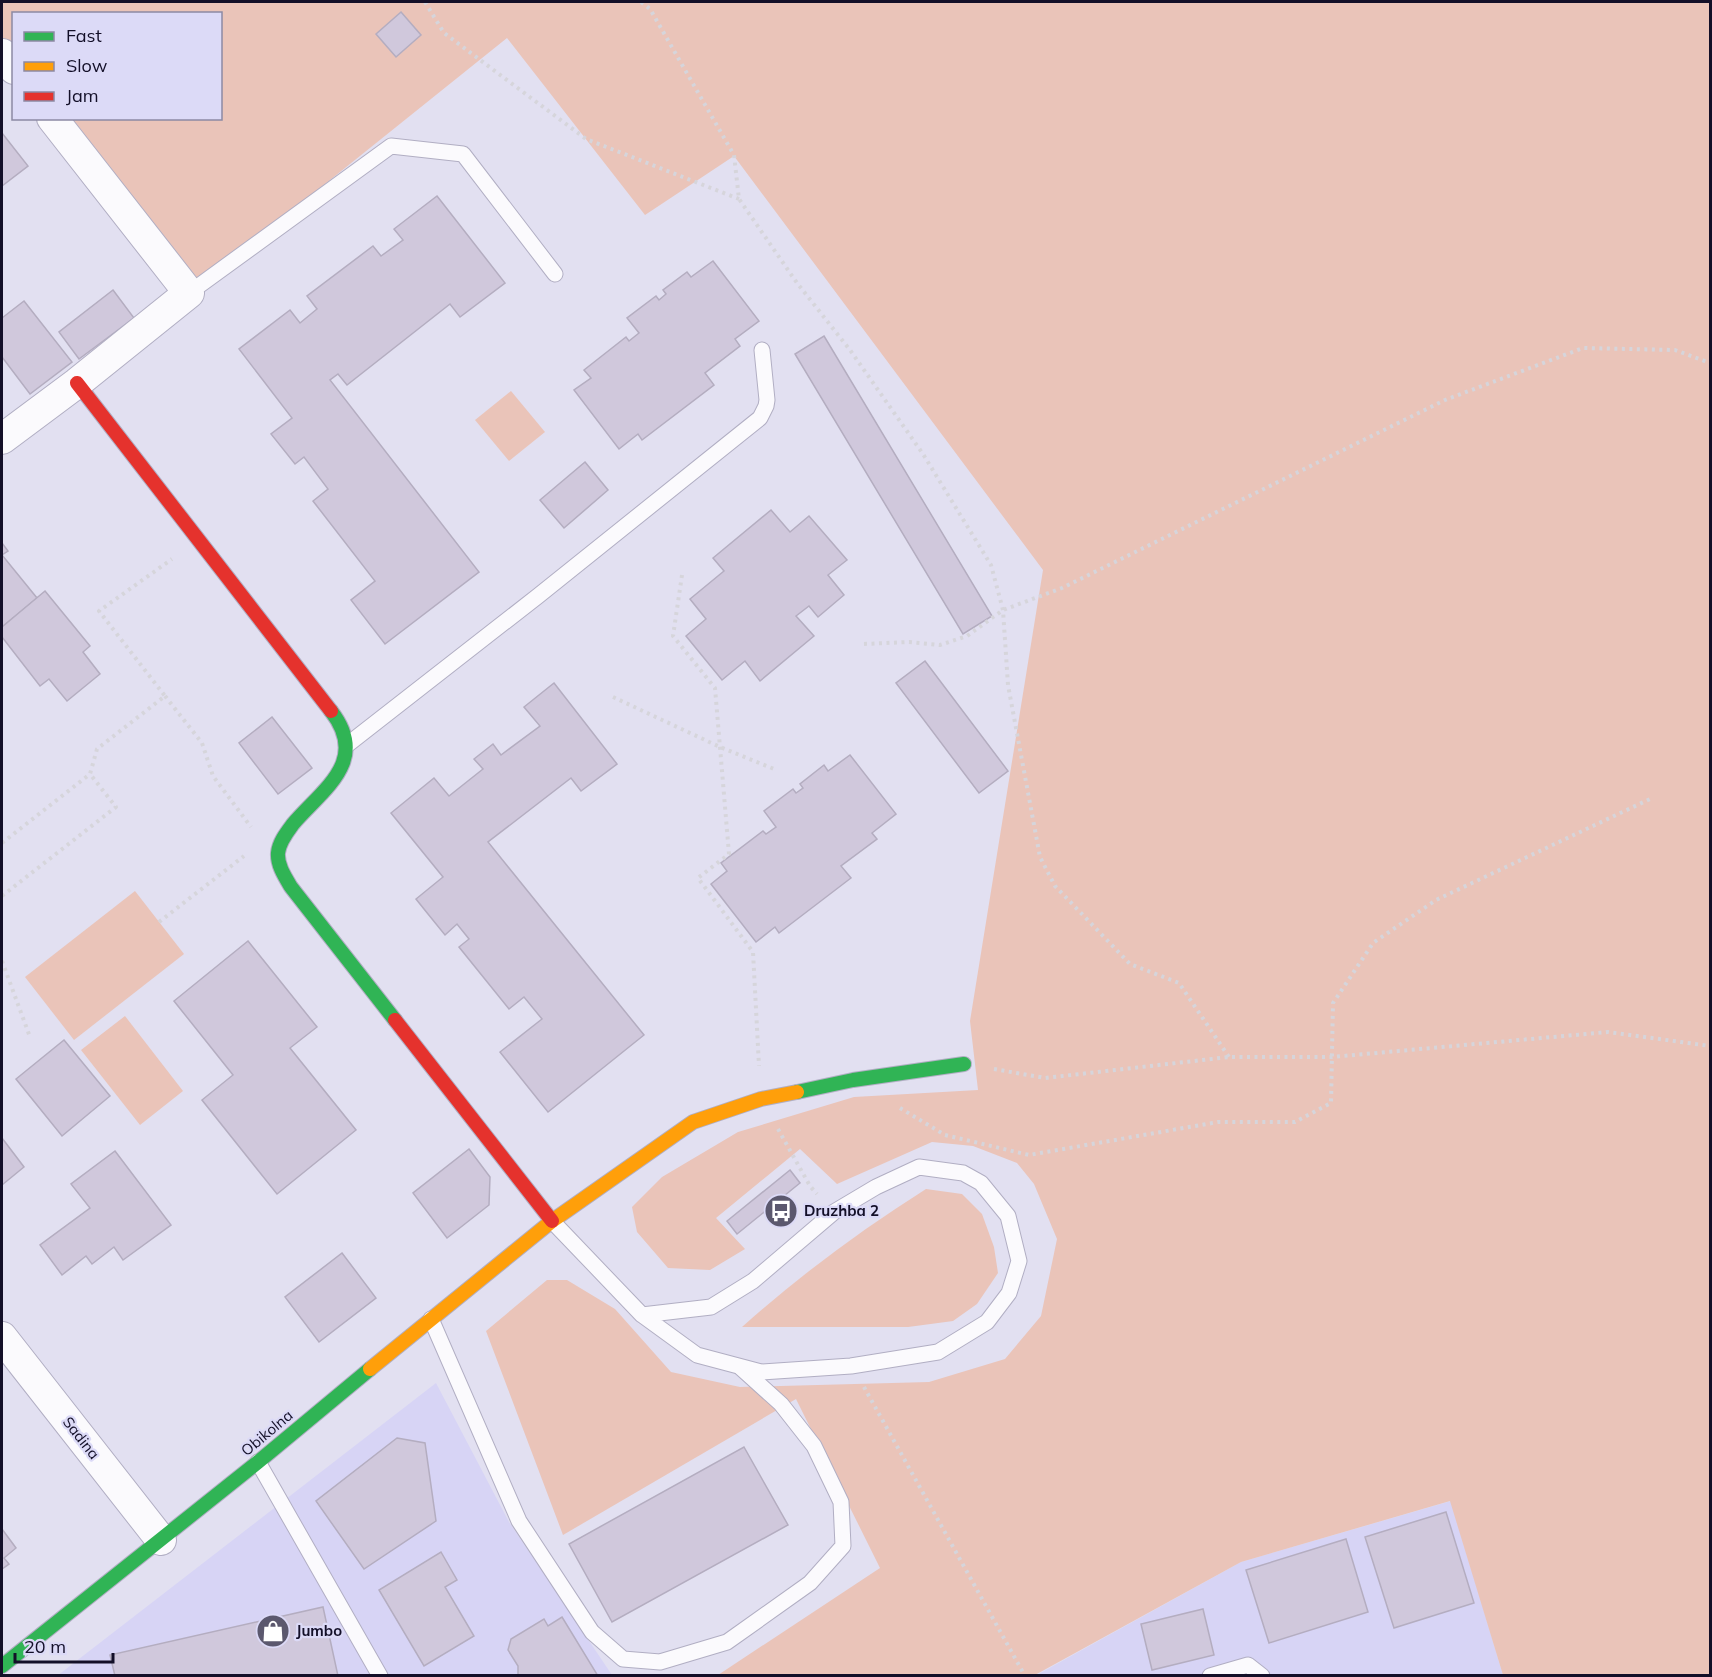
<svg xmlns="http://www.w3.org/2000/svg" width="1712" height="1677" font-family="Mulish,sans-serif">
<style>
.built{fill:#d7d4f5}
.green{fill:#eac4b9}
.building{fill:#d0c8dc;stroke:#b4adc0;stroke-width:1.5}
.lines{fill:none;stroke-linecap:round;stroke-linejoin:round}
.lane-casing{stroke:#b1aec3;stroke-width:17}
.street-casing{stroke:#b1aec3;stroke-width:32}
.fast-casing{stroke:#b1aec3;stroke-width:16}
.slow-casing{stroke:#b1aec3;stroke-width:16}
.jam-casing{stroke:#b1aec3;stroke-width:16}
.path{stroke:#d6d5db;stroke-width:4;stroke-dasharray:3 4.5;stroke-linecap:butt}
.lane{stroke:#fbfafd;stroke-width:15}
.street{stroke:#fbfafd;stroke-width:30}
.fast{stroke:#30b455;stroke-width:14}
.slow{stroke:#ff9f0a;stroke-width:14}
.jam{stroke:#e5322d;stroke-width:14}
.labels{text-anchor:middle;stroke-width:4.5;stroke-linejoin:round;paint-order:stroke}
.poi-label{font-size:15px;font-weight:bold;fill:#130f28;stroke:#dcdaf7;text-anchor:start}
.street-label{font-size:15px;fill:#130f28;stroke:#dcdaf7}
</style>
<rect width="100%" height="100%" fill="#e2e0f1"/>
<g class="built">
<polygon points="436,1383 509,1522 612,1675 57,1676"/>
<polygon points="1451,1501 1503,1675 1035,1676 1241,1562"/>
</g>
<g class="green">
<polygon points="2,2 1710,2 1710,1675 1503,1675 1450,1501 1241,1562 1035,1675 718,1675 880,1568 796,1399 563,1535 486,1331 547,1280 567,1280 615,1309 671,1372 740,1387 929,1382 1005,1359 1041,1316 1057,1239 1034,1184 1017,1163 973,1146 932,1142 837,1184 800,1149 716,1218 745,1249 710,1270 668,1268 637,1232 632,1207 662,1177 738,1132 854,1097 978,1090 970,1021 1043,570 734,156 645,215 507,38 189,293 52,119 220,118 220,14 14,14 13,69 2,54"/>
<polygon points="511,391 545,432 509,461 475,420"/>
<polygon points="135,891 184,954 74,1040 25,977"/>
<polygon points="125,1016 183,1091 140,1125 81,1050"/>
<path d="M926 1189 962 1194 982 1214 994 1247 998 1273 977 1304 953 1321 908 1327H742C799 1276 861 1230 926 1189Z"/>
</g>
<g class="building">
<polygon points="401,12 421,35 396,57 376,34"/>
<polygon points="2,133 28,166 2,186"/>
<polygon points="437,196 505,283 460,317 450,304 347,385 338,374 330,380 479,572 385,644 351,600 375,581 313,501 328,489 304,457 295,464 271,434 292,418 239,349 290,310 300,323 317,309 307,296 373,246 381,256 403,240 394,229"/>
<polygon points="713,261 759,321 735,339 740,346 705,373 714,385 642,440 638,434 619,449 574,390 591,378 584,370 626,337 629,341 639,333 627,318 656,296 659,300 666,294 663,290 687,272 691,277"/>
<polygon points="113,290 134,318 79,359 59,332"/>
<polygon points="24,301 72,362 30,394 2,357 2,318"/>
<polygon points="824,336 992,616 963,634 795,354"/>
<polygon points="585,462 608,490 564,528 540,500"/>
<polygon points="771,510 790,532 809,516 847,560 828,575 844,595 818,617 809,606 796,616 814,636 760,681 745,661 722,680 686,636 706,619 690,599 724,571 713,558"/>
<polygon points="2,543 8,551 2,555 37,598 2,627"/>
<polygon points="45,591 90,646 83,652 100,674 67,701 49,679 40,686 2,637 2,627"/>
<polygon points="925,661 1008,771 979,793 896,683"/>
<polygon points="554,683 617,764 581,791 571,778 488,842 644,1035 548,1112 500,1052 542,1019 524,997 509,1009 459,947 469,939 457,924 445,935 428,914 416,899 443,877 391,813 434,778 449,796 483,769 474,759 493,744 501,755 540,726 524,707"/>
<polygon points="272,717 312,768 278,794 239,743"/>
<polygon points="850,755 896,814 872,833 877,839 841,866 851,878 779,933 775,927 756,942 711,884 727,871 721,863 763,831 766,834 776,827 764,811 793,789 796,793 803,788 800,784 824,765 828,771"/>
<polygon points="248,941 317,1027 290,1048 356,1130 277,1194 202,1100 233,1075 174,1001"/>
<polygon points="64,1040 110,1096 62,1136 16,1079"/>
<polygon points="2,1138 24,1167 2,1185"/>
<polygon points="469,1149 490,1177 489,1205 447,1238 413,1193"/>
<polygon points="115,1151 171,1225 123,1260 114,1247 92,1264 86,1256 62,1275 40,1245 90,1208 71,1184"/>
<polygon points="790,1170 800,1183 737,1234 727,1221"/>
<polygon points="342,1253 376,1298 319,1342 285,1297"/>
<polygon points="397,1438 425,1443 436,1521 364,1569 316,1501"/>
<polygon points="744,1447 788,1525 612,1622 569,1544"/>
<polygon points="1446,1512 1474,1603 1394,1628 1365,1537"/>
<polygon points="2,1529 16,1548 4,1558 9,1564 2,1569"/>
<polygon points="1346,1539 1368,1612 1269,1643 1246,1570"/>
<polygon points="441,1552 457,1580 445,1587 474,1636 424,1666 379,1590"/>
<polygon points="323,1607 338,1676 115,1676 110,1655"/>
<polygon points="1203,1609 1214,1655 1152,1670 1141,1624"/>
<polygon points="562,1617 598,1676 518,1676 518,1666 508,1650 511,1639 544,1619 548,1626"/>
</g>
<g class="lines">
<defs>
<g id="lane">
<polyline points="189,293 391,146 463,154 555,274"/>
<polyline points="347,745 538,596 760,418 766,406 767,400 762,350"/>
<polyline points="552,1221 642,1315 697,1355 761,1372 851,1366 938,1352 987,1322 1009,1293 1019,1261 1008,1216 981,1183 963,1173 919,1167 876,1187 834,1212 753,1281 711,1307 642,1315"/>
<polyline points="431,1319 519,1521 592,1632 623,1659 660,1662 727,1642 810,1583 843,1546 841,1502 814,1446 781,1404 741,1368"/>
<polyline points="258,1462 380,1676"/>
<polyline points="1210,1676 1248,1665 1262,1676"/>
</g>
<g id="street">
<polyline points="2,54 14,69"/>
<polyline points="2,439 77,383 189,293 52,118"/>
<polyline points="2,1337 161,1540"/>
</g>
<g id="fast">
<path d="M331 711C370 761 323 789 293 824 287 832 279 842 278 853 277 865 285 877 291 887L395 1020"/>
<polyline points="797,1092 853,1080 964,1064"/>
<polyline points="2,1666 258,1462 370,1369"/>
</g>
<polyline id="slow" points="370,1369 552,1221 693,1122 761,1099 797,1092"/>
<g id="jam">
<polyline points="77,383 331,711"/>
<polyline points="395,1020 552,1221"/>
</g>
</defs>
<use href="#lane" class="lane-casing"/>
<use href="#street" class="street-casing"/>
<use href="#fast" class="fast-casing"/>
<use href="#slow" class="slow-casing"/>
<use href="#jam" class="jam-casing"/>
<g class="path">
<polyline points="425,2 444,33 586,139 739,199"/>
<polyline points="641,2 650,9 734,155 739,199 797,283 850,350 923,454 991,565 1003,610 1008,685 1040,857 1055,886 1130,964 1179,983 1229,1057"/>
<polyline points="682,575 673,636 715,688 729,854 698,878 753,952 759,1066"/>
<polyline points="864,644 909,642 940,645 967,636 1003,610 1062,588 1445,400 1583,348 1675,350 1710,363"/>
<polyline points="165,696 202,743 213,776 251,827"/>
<polyline points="613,697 720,747 774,769"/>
<polyline points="2,843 90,774 97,749 165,696 99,611 172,559"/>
<polyline points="2,896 116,807 90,774"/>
<polyline points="159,922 244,856"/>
<polyline points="2,961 30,1037"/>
<polyline points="994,1069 1045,1078 1229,1057 1332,1057 1608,1032 1710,1046"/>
<polyline points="900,1108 945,1135 1029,1155 1218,1122 1295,1122 1331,1103 1333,1003 1373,943 1436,900 1650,799"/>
<polyline points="778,1129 810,1186 817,1194"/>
<polyline points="864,1387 1025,1676"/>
</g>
<use href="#lane" class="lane"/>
<use href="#street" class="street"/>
<use href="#fast" class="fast"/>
<use href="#slow" class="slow"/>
<use href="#jam" class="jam"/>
</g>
<defs>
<symbol id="bus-disc" viewBox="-11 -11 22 22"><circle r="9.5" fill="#5b586e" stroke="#dcdaf7"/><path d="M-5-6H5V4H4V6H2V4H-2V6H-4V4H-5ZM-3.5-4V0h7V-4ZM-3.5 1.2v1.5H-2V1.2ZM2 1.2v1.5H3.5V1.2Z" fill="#fff"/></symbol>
<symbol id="shop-disc" viewBox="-11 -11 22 22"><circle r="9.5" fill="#5b586e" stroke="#dcdaf7"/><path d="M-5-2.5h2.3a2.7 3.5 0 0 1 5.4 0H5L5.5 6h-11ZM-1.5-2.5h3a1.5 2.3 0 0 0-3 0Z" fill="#fff"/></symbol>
</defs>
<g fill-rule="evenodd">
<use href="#bus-disc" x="762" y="1192" width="38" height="38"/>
<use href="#shop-disc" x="254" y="1612" width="38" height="38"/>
</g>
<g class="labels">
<g class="poi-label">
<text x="804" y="1216">Druzhba 2</text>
<text x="296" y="1636">Jumbo</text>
</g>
<g class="street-label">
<text transform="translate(267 1433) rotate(-40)" y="5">Obikolna</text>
<text transform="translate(81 1438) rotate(52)" y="5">Sadina</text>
</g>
</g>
<rect width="1712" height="1677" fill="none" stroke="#130f28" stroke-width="6"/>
<rect x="12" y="12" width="210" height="108" fill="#dcdaf7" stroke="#8c89a4" stroke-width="1.5"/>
<rect x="24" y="32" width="30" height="9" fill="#30b455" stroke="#8c89a4" stroke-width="1.5"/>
<text x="66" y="42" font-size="18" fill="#130f28">Fast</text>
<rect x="24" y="62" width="30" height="9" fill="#ff9f0a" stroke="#8c89a4" stroke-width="1.5"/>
<text x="66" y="72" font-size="18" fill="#130f28">Slow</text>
<rect x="24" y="92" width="30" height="9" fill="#e5322d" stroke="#8c89a4" stroke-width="1.5"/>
<text x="66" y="102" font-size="18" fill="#130f28">Jam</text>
<path d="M15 1653v9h98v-9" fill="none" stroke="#130f28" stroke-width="3"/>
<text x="24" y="1653" font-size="18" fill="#130f28" stroke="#dcdaf7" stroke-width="4.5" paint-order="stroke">20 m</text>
</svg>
